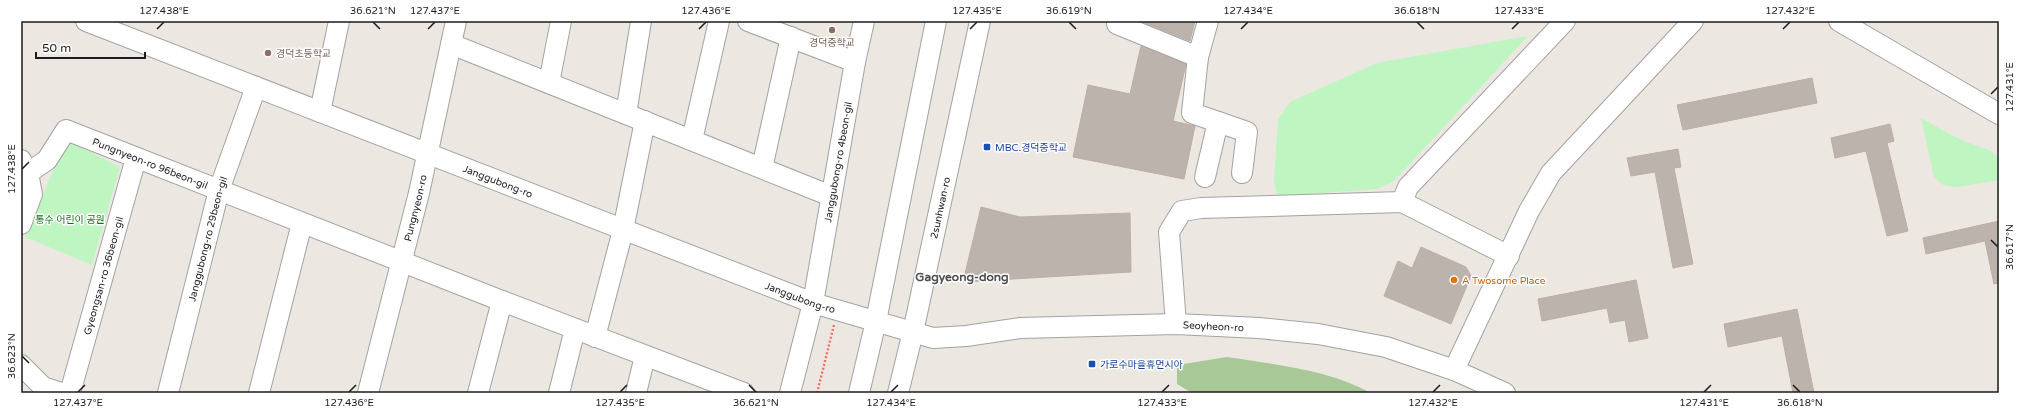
<svg xmlns="http://www.w3.org/2000/svg" width="2020" height="414" font-family="'Varela Round','Noto Sans KR',sans-serif">
<style>
.forest{fill:#a8c997}
.park{fill:#bef5c0}
.building{fill:#bcb3ad;stroke:#bcaea4}
.lines{fill:none;stroke-linecap:round;stroke-linejoin:round}
.minor-casing{stroke:#a2a2a2;stroke-width:22}
.path{stroke:#f1736c;stroke-width:2.5;stroke-dasharray:2 2;stroke-linecap:butt}
.minor{stroke:#fff;stroke-width:20}
.ticks{fill:none;stroke:#1b1b1b;stroke-width:1.5}
.education-dot{fill:#8d6e63;stroke:#fff;stroke-width:1.5}
.transit-dot{fill:#1a4fb4;stroke:#fff;stroke-width:1.5}
.food-dot{fill:#e8710a;stroke:#fff;stroke-width:1.5}
.labels{text-anchor:middle;stroke-width:3;stroke-linejoin:round;paint-order:stroke}
.education-label{font-size:10px;fill:#785e54;stroke:#fff}
.transit-label{font-size:10px;fill:#164399;stroke:#fff;text-anchor:start}
.street-label{font-size:10px;fill:#1b1b1b;stroke:#fff}
.park-label{font-size:10px;fill:#117114;stroke:#fff}
.food-label{font-size:10px;fill:#c56008;stroke:#fff;text-anchor:start}
.quarter-label{font-size:12px;font-weight:bold;fill:#4e4e4e;stroke:#fff}
.neatline{fill:none;stroke:#1b1b1b;stroke-width:1.5}
.ticks-label{font-size:10px;text-anchor:middle;fill:#1b1b1b}
</style>
<rect width="100%" height="100%" fill="#ece8e1"/>
<path class="forest" d="M1227 357C1273 364 1331 370 1371 393H1192L1177 384V365Z"/>
<g class="park">
<polygon points="1528,36 1393,182 1377,189 1277,196 1274,181 1278,119 1290,102 1377,63"/>
<polygon points="1921,118 1959,139 1991,151 1999,159 1999,180 1957,187 1943,185 1934,177"/>
<polygon points="66,140 120,167 92,265 25,237"/>
</g>
<g class="building">
<polygon points="1146,21 1195,21 1190,41 1145,23"/>
<polygon points="1141,46 1186,64 1173,121 1195,126 1184,179 1073,157 1088,85 1130,94"/>
<polygon points="1812,78 1817,103 1683,130 1677,105"/>
<polygon points="1890,124 1894,141 1887,143 1908,231 1887,236 1866,151 1835,158 1831,138"/>
<polygon points="1678,149 1681,167 1674,168 1693,264 1673,268 1655,172 1631,176 1627,158"/>
<polygon points="981,207 1020,217 1130,213 1131,272 963,282"/>
<polygon points="1999,221 1999,283 1994,284 1985,241 1926,254 1923,238"/>
<polygon points="1421,247 1466,267 1471,276 1451,324 1384,296 1398,261 1412,268"/>
<polygon points="1636,280 1648,338 1629,342 1625,320 1610,323 1607,308 1542,321 1538,299"/>
<polygon points="1797,309 1814,393 1793,393 1782,336 1728,347 1724,324"/>
</g>
<g class="lines">
<defs>
<g id="minor">
<path id="s1" d="M86 21 813 303 933 338 966 336 1020 328 1176 324 1259 328 1318 334 1386 347 1454 370 1505 393"/>
<polyline points="748,21 855,62"/>
<polyline points="1839,21 1999,114"/>
<polyline points="1117,24 1198,57 1208,21"/>
<polyline points="451,44 831,196"/>
<polyline points="1198,57 1192,113 1247,132 1242,173"/>
<polyline points="549,83 561,21"/>
<polyline points="320,112 339,21"/>
<polyline points="626,114 641,21"/>
<polyline points="692,140 719,21"/>
<polyline points="21,160 28,173 32,194 21,224"/>
<polyline points="762,168 791,37"/>
<path id="s2" d="M28 173 47 160 66 130 502 301 744 393"/>
<polyline points="1205,177 1218,122"/>
<polyline points="1402,202 1408,187 1565,21"/>
<polyline points="1176,324 1169,232 1182,211 1201,208 1402,202 1509,256"/>
<polyline points="595,337 623,230 645,121"/>
<polyline points="21,365 43,387 61,393"/>
<polyline points="1454,370 1529,211 1551,173 1693,21"/>
<path id="s3" d="M70 393 136 158"/>
<path id="s4" d="M168 393 219 190 256 87"/>
<polyline points="259,393 302,223"/>
<path id="s5" d="M368 393 419 193 456 21"/>
<polyline points="478,393 502,301"/>
<polyline points="559,393 575,329"/>
<polyline points="636,393 645,356"/>
<path id="s6" d="M790 393 813 303 855 62 864 21"/>
<polyline points="859,393 876,321 936,21"/>
<path id="s7" d="M898 393 913 332 980 21"/>
</g>
</defs>
<use href="#minor" class="minor-casing"/>
<polyline class="path" points="817,393 834,325"/>
<use href="#minor" class="minor"/>
</g>
<path class="ticks" d="M373 22 380 29M1069 22 1076 29M1417 22 1424 29M157 29 164 22M428 29 435 22M699 29 706 22M970 29 977 22M1241 29 1248 22M1512 29 1519 22M1783 29 1790 22M1991 94 1998 87M22 169 29 162M1991 240 1998 247M22 356 29 363M749 385 756 392M1793 385 1800 392M78 392 85 385M349 392 356 385M620 392 627 385M891 392 898 385M1162 392 1169 385M1433 392 1440 385M1704 392 1711 385"/>
<g class="education-dot">
<circle cx="832" cy="30" r="4"/>
<circle cx="268" cy="53" r="4"/>
</g>
<g class="transit-dot">
<rect x="983" y="143" width="8" height="8" rx="2"/>
<rect x="1088" y="360" width="8" height="8" rx="2"/>
</g>
<circle class="food-dot" cx="1454" cy="280" r="4"/>
<g class="labels">
<g class="education-label">
<text x="832" y="46">경덕중학교</text>
<text x="276" y="57" text-anchor="start">경덕초등학교</text>
</g>
<g class="transit-label">
<text x="995" y="151">MBC.경덕중학교</text>
<text x="1100" y="368">가로수마을휴먼시아</text>
</g>
<g class="street-label">
<text dy="4" stroke="none"><textPath href="#s6" startOffset="236">Janggubong-ro 4beon-gil</textPath></text>
<text dy="4" stroke="none"><textPath href="#s2" startOffset="149">Pungnyeon-ro 96beon-gil</textPath></text>
<text dy="4" stroke="none"><textPath href="#s1" startOffset="442">Janggubong-ro</textPath></text>
<text dy="4" stroke="none"><textPath href="#s7" startOffset="190">2sunhwan-ro</textPath></text>
<text dy="4" stroke="none"><textPath href="#s5" startOffset="191">Pungnyeon-ro</textPath></text>
<text dy="4" stroke="none"><textPath href="#s4" startOffset="159">Janggubong-ro 29beon-gil</textPath></text>
<text dy="4" stroke="none"><textPath href="#s3" startOffset="122">Gyeongsan-ro 36beon-gil</textPath></text>
<text dy="4" stroke="none"><textPath href="#s1" startOffset="766">Janggubong-ro</textPath></text>
<text dy="4" stroke="none"><textPath href="#s1" startOffset="1186">Seoyheon-ro</textPath></text>
</g>
<g class="park-label">
<text x="70" y="223">통수 어린이 공원</text>
</g>
<g class="food-label">
<text x="1462" y="284">A Twosome Place</text>
</g>
<g class="quarter-label">
<text x="962" y="281">Gagyeong-dong</text>
</g>
</g>
<rect width="2020" height="414" fill="none" stroke="#ffffff" stroke-width="44"/>
<path d="M36 52v6h109v-6" fill="none" stroke="#1b1b1b" stroke-width="2"/>
<text x="42" y="52" font-size="12" fill="#1b1b1b" stroke="#ffffff" stroke-width="3" paint-order="stroke">50 m</text>
<rect x="22" y="22" width="1976" height="370" class="neatline"/>
<g class="ticks-label">
<text x="164" y="14">127.438°E</text>
<text x="373" y="14">36.621°N</text>
<text x="435" y="14">127.437°E</text>
<text x="706" y="14">127.436°E</text>
<text x="977" y="14">127.435°E</text>
<text x="1069" y="14">36.619°N</text>
<text x="1248" y="14">127.434°E</text>
<text x="1417" y="14">36.618°N</text>
<text x="1519" y="14">127.433°E</text>
<text x="1790" y="14">127.432°E</text>
<text transform="translate(2009 87) rotate(-90)" y="4">127.431°E</text>
<text transform="translate(11 169) rotate(-90)" y="4">127.438°E</text>
<text transform="translate(2009 247) rotate(-90)" y="4">36.617°N</text>
<text transform="translate(11 356) rotate(-90)" y="4">36.623°N</text>
<text x="78" y="406">127.437°E</text>
<text x="349" y="406">127.436°E</text>
<text x="620" y="406">127.435°E</text>
<text x="756" y="406">36.621°N</text>
<text x="891" y="406">127.434°E</text>
<text x="1162" y="406">127.433°E</text>
<text x="1433" y="406">127.432°E</text>
<text x="1704" y="406">127.431°E</text>
<text x="1800" y="406">36.618°N</text>
</g>
</svg>
